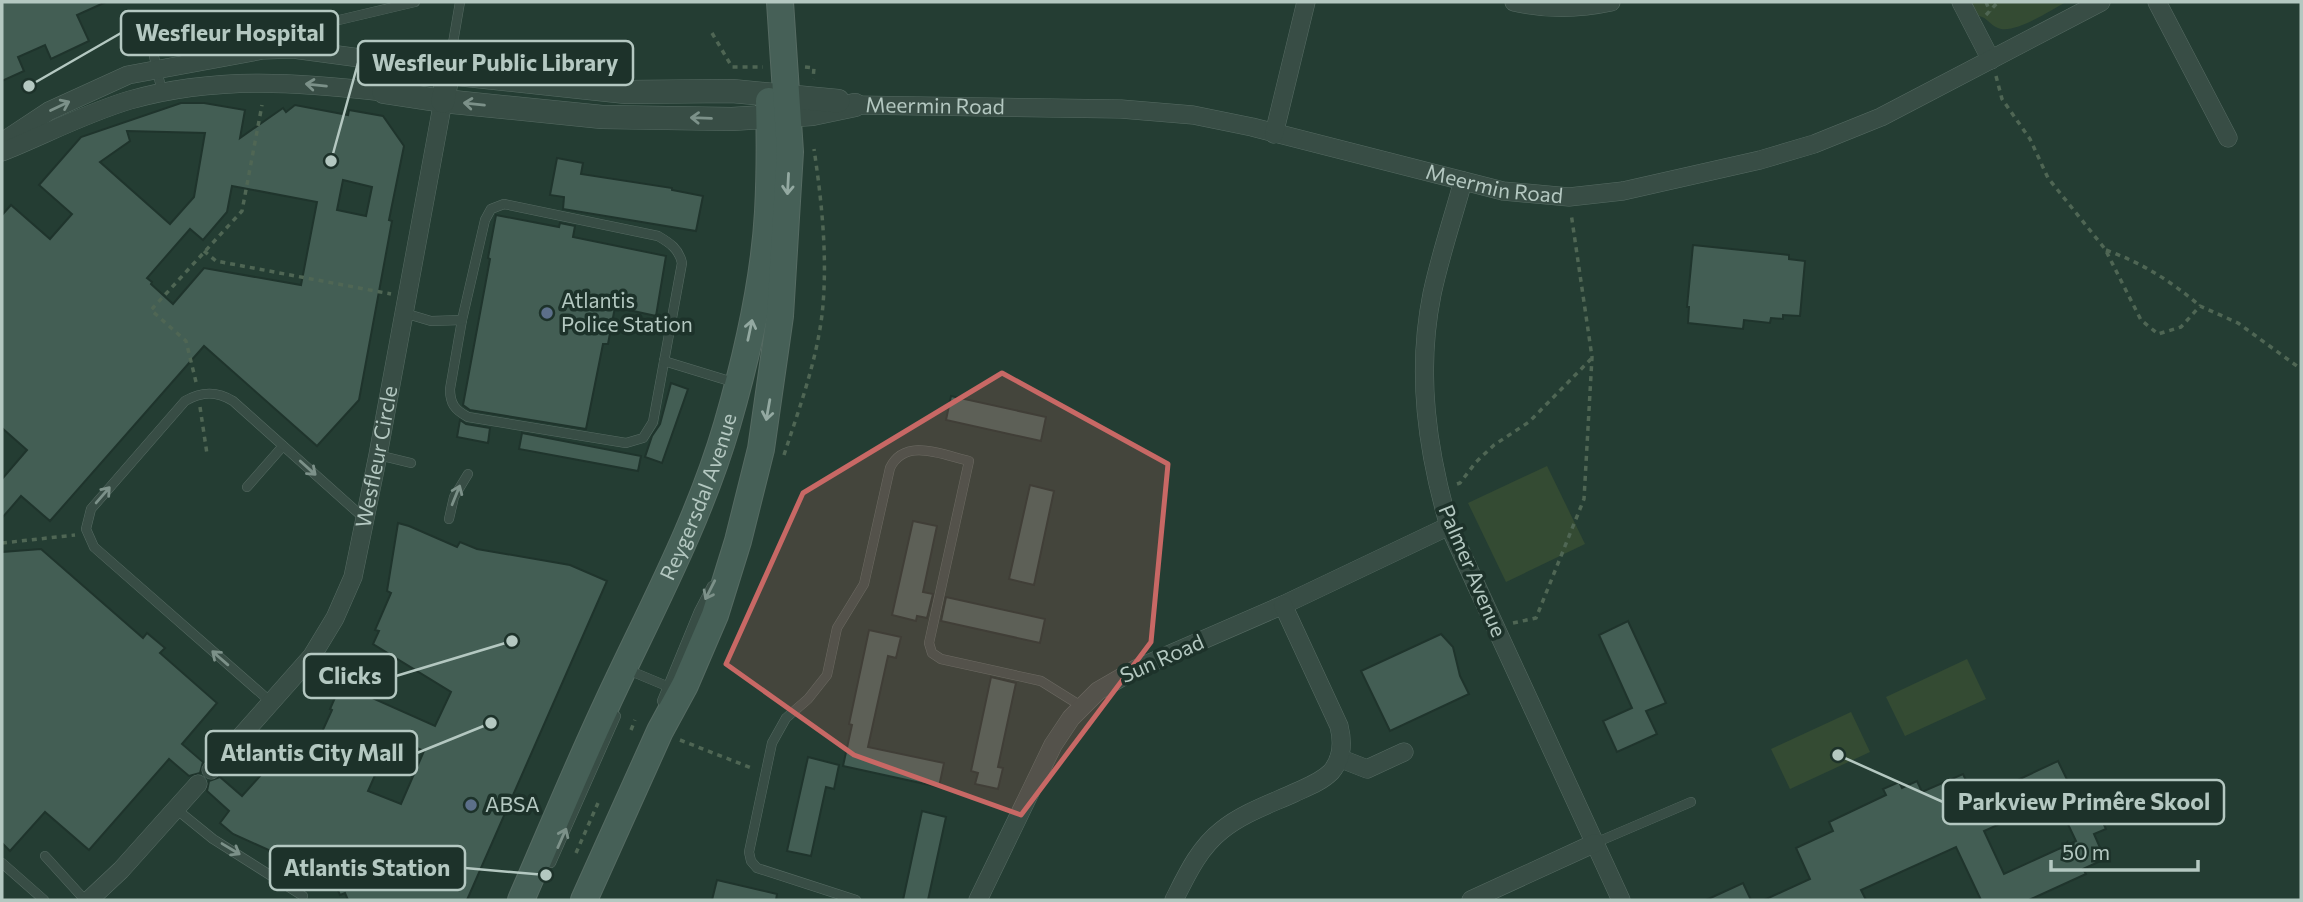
<svg xmlns="http://www.w3.org/2000/svg" width="2303" height="902" font-family="Commissioner,sans-serif">
<style>
.green{fill:#344b33}
.building{fill:#435e54;stroke:#1f342c;stroke-width:2;fill-rule:evenodd}
.lines{fill:none;stroke-linecap:round;stroke-linejoin:round}
.service-casing{stroke:#566b63;stroke-width:10}
.minor-casing{stroke:#566b63;stroke-width:19}
.tertiary-casing{stroke:#566b63;stroke-width:24}
.secondary-casing{stroke:#566b63;stroke-width:28}
.path{stroke:#4f6654;stroke-width:3.5;stroke-dasharray:5 5;stroke-linecap:butt}
.service{stroke:#384d45;stroke-width:9}
.minor{stroke:#384d45;stroke-width:18}
.tertiary{stroke:#384d45;stroke-width:23}
.secondary{stroke:#466057;stroke-width:26}
.oneway{stroke:#7c9189}
.oneway2{stroke:#93a9a1}
.marked{fill:#c86865;fill-opacity:0.2;stroke:#c86865;stroke-width:5;stroke-linejoin:round}
.service-dot{fill:#5c6f8a;stroke:#1d322a;stroke-width:2.5}
.labels{text-anchor:middle;stroke-width:7;stroke-linejoin:round;paint-order:stroke}
.street-label{font-size:21px;fill:#b4c8c1;stroke:#1d322a}
.poi-label{font-size:21px;fill:#b4c8c1;stroke:#1d322a;text-anchor:start}
.leader{fill:none;stroke:#b4c8c1;stroke-width:2.5}
.callout-dot{fill:#b4c8c1;stroke:#1d322a;stroke-width:2.5}
.callout{fill:#1d322a;stroke:#b4c8c1;stroke-width:2.5}
.callout-label{font-size:23px;text-anchor:middle;font-weight:bold;fill:#b4c8c1}
</style>
<rect width="100%" height="100%" fill="#243d33"/>
<g class="green">
<path d="M1971 2H2066C2051 10 2014 35 1998 28 1990 25 1988 18 1979 16Z"/>
<polygon points="1547,466 1585,544 1506,582 1468,503"/>
<polygon points="1967,659 1986,699 1905,736 1886,697"/>
<polygon points="1851,712 1870,752 1790,789 1771,749"/>
</g>
<g class="building">
<polygon points="2,2 106,2 77,15 89,41 51,59 45,45 18,57 24,71 2,81"/>
<path d="M181 103H204L245 110 240 138 283 108 286 112 295 105 348 115 349 110 383 116 404 146 389 220 392 221 359 400 317 446 204 346 50 521 21 496 2 518V479L27 450 2 428V215L11 205 50 239 72 214 39 185 81 137ZM127 131 205 133 194 197 170 224 100 162 130 141ZM343 180 372 187 366 216 337 210ZM232 186 317 202 301 285 204 268 173 304 151 284 152 282 147 278 190 229 203 240 227 212Z"/>
<polygon points="557,158 583,163 581,174 672,188 672,190 703,196 696,231 563,209 564,197 550,195"/>
<polygon points="496,215 559,227 560,223 575,226 573,237 666,256 656,316 615,307 608,344 603,344 586,429 470,410 463,405 490,259 488,258"/>
<polygon points="1693,245 1789,255 1789,259 1805,261 1800,316 1783,315 1783,319 1771,318 1770,323 1744,320 1743,329 1688,323 1689,307 1687,307"/>
<polygon points="671,383 688,389 662,463 645,457 652,436 660,424"/>
<polygon points="951,396 1046,417 1041,441 946,420"/>
<polygon points="460,420 466,424 490,428 488,443 457,437"/>
<polygon points="522,433 641,456 638,471 519,449"/>
<polygon points="1030,485 1054,491 1034,585 1009,579"/>
<polygon points="913,521 937,526 923,592 933,594 927,618 917,616 916,621 892,615"/>
<path d="M398 523 409 526 457 547 460 542 477 549 570 565 607 581 467 900H348L345 893 340 895 333 879 233 834 220 823 229 811 207 791 209 781 220 777 242 796 279 755 306 767 332 710 330 709 341 684 435 726 451 692 373 644 379 631 375 630 391 593 387 591ZM392 737 424 751 401 804 368 791Z"/>
<polygon points="41,549 143,638 147,633 165,648 160,653 217,703 182,744 203,762 200,773 189,776 169,759 89,850 45,812 10,851 2,843 2,552"/>
<polygon points="946,597 1045,619 1040,643 941,621"/>
<polygon points="1628,621 1666,703 1646,711 1657,734 1617,752 1603,721 1632,708 1599,635"/>
<polygon points="869,630 901,637 896,658 888,656 868,747 944,763 939,787 843,766 852,725 849,724"/>
<polygon points="1441,634 1453,647 1460,676 1469,694 1390,731 1361,671"/>
<polygon points="991,677 1016,683 998,767 1003,768 998,789 975,784 978,773 971,771"/>
<polygon points="808,757 839,765 834,789 826,787 811,856 787,851"/>
<path d="M2058 761 2072 790 2085 784 2106 829 2094 834 2105 859 2083 869 2086 874 2029 900H1981L1956 847 1861 890 1866 900H1764L1810 879 1796 848 1833 831 1829 822 1886 795 1883 789 1899 782 1902 788 1917 781 1922 792 1963 774 1975 800ZM2056 799 2076 841 2004 874 1984 831Z"/>
<polygon points="922,811 946,817 928,900 903,900"/>
<polygon points="717,880 777,894 776,900 712,900"/>
<polygon points="1743,883 1751,900 1706,900"/>
</g>
<g class="lines">
<defs>
<g id="service">
<polyline points="145,16 162,92"/>
<polyline points="287,27 339,20 415,2"/>
<polyline points="448,72 460,2"/>
<path d="M504 204 658 236C670 243 679 249 682 263L653 422 643 438 626 443 468 417C455 410 450 404 450 389L462 320 485 220 491 209Z"/>
<polyline points="404,313 431,321 462,320"/>
<polyline points="664,361 736,383"/>
<polyline points="378,455 411,463"/>
<polyline points="247,487 283,446"/>
<polyline points="449,519 454,497 468,474"/>
<polyline points="633,672 669,687"/>
<polyline points="662,701 699,611 712,586"/>
<path d="M272 703 94 547 86 529 91 509 185 401C202 391 217 391 233 401L365 519"/>
<polyline points="176,809 213,839 303,896"/>
<polyline points="1595,843 1691,802"/>
<polyline points="45,856 85,900"/>
<polyline points="2,863 44,900"/>
<polyline points="551,863 616,716"/>
<path d="M856 900 757 868 751 861 749 852 772 743 786 718 808 699 827 675 837 628 864 584 890 468C905 437 943 455 969 461L929 643 932 653 941 659 1041 681 1081 706"/>
</g>
<g id="minor">
<path d="M1514 2C1548 10 1578 9 1611 2"/>
<polyline points="1961,2 1991,60"/>
<polyline points="2157,2 2228,138"/>
<path id="s1" d="M855 105 1121 109 1193 115 1252 127 1503 191 1569 197 1623 191 1760 160 1814 144 1881 117 2101 2"/>
<polyline points="1274,134 1306,2"/>
<polyline points="2,142 49,111 128,75 263,50 293,49 390,62 448,73"/>
<path d="M2 152C44 135 86 113 130 100 215 76 298 82 384 92"/>
<path d="M1463 181C1453 218 1440 256 1432 294 1416 373 1427 450 1449 526L1621 900"/>
<polyline points="1339,758 1367,769 1404,752"/>
<path id="s2" d="M211 770 312 656 335 618 353 577 378 455 443 101"/>
<polyline points="89,900 121,870 198,784"/>
<polyline points="978,900 1053,745 1071,718 1098,691 1136,669 1283,605 1449,526"/>
<path d="M1174 900C1187 874 1199 848 1222 830 1243 813 1270 804 1294 793 1307 787 1321 782 1331 772 1343 758 1343 742 1339 726L1283 605"/>
<polyline points="1471,900 1595,843"/>
</g>
<g id="tertiary">
<polyline points="384,92 443,101 602,117 732,119 812,114 855,105"/>
<polyline points="443,101 448,73 626,92 732,91 838,101"/>
</g>
<g id="secondary">
<path id="s3" d="M521 900C549 836 576 770 606 706 649 613 698 524 727 425 747 356 764 283 768 212 770 175 770 138 769 101"/>
<polyline points="584,900 660,731 685,685 715,615 738,541 761,449 780,316 790,152 780,2"/>
</g>
</defs>
<use href="#service" class="service-casing"/>
<use href="#minor" class="minor-casing"/>
<use href="#tertiary" class="tertiary-casing"/>
<use href="#secondary" class="secondary-casing"/>
<g class="path">
<polyline points="1986,2 1990,12"/>
<polyline points="1986,15 1998,2"/>
<polyline points="712,33 732,67 763,67"/>
<polyline points="805,67 814,68 813,79"/>
<polyline points="1996,76 2002,99 2030,139 2048,178 2105,249 2141,320 2158,334 2181,327 2200,306 2238,323 2301,369"/>
<path d="M2106 250C2142 263 2171 281 2200 306"/>
<polyline points="204,251 216,261 391,294"/>
<polyline points="196,382 186,341 151,310 242,211 262,105"/>
<polyline points="200,407 207,454"/>
<path d="M784 455C799 409 816 363 822 315 828 261 822 203 814 149"/>
<polyline points="1457,484 1460,483 1476,462 1494,445 1529,422 1591,359"/>
<polyline points="2,543 75,535"/>
<polyline points="1513,623 1536,618 1584,499 1592,357 1571,213"/>
<polyline points="631,730 635,720"/>
<polyline points="680,740 754,769"/>
<polyline points="576,853 598,803"/>
</g>
<use href="#service" class="service"/>
<use href="#minor" class="minor"/>
<use href="#tertiary" class="tertiary"/>
<use href="#secondary" class="secondary"/>
</g>
<defs><path id="oneway-shaft" d="M-6 0H5M1.5-3L5.5 0L1.5 3" fill="none" stroke-width="1.6" stroke-linecap="round" stroke-linejoin="round" transform="scale(1.75)"/></defs>
<g class="oneway">
<use href="#oneway-shaft" transform="translate(316 85) rotate(-174)"/>
<use href="#oneway-shaft" transform="translate(474 104) rotate(-174)"/>
<use href="#oneway-shaft" transform="translate(60 106) rotate(-25)"/>
<use href="#oneway-shaft" transform="translate(701 118) rotate(-178)"/>
<use href="#oneway-shaft" transform="translate(308 468) rotate(42)"/>
<use href="#oneway-shaft" transform="translate(103 495) rotate(-49)"/>
<use href="#oneway-shaft" transform="translate(456 495) rotate(-68)"/>
<use href="#oneway-shaft" transform="translate(710 590) rotate(117)"/>
<use href="#oneway-shaft" transform="translate(220 658) rotate(-139)"/>
<use href="#oneway-shaft" transform="translate(562 838) rotate(-66)"/>
<use href="#oneway-shaft" transform="translate(231 849) rotate(31)"/>
</g>
<g class="oneway2">
<use href="#oneway-shaft" transform="translate(788 184) rotate(93)"/>
<use href="#oneway-shaft" transform="translate(750 330) rotate(-78)"/>
<use href="#oneway-shaft" transform="translate(768 410) rotate(100)"/>
</g>
<path class="marked" d="M1002 373 1168 464 1151 642 1021 815 854 755 726 664 803 493Z"/>
<g class="service-dot">
<circle cx="547" cy="313" r="7"/>
<circle cx="471" cy="805" r="7"/>
</g>
<g class="labels">
<g class="street-label">
<text dy="7" stroke="none"><textPath href="#s1" startOffset="80">Meermin Road</textPath></text>
<text dy="7" stroke="none"><textPath href="#s1" startOffset="648">Meermin Road</textPath></text>
<text dy="7" stroke="none"><textPath href="#s2" startOffset="364">Wesfleur Circle</textPath></text>
<text dy="7" stroke="none"><textPath href="#s3" startOffset="441">Reygersdal Avenue</textPath></text>
<text transform="translate(1472 571) rotate(67)" y="7">Palmer Avenue</text>
<text transform="translate(1162 659) rotate(-24)" y="7">Sun Road</text>
</g>
<g class="poi-label">
<text x="561" y="308">Atlantis<tspan x="561" dy="24">Police Station</tspan></text>
<text x="485" y="812">ABSA</text>
</g>
</g>
<path class="leader" d="M29 86L121 33M331 161L358 63M512 641L396 676M491 723L417 753M1838 755L1943 802M546 875L465 868"/>
<g class="callout-dot">
<circle cx="29" cy="86" r="7"/>
<circle cx="331" cy="161" r="7"/>
<circle cx="512" cy="641" r="7"/>
<circle cx="491" cy="723" r="7"/>
<circle cx="1838" cy="755" r="7"/>
<circle cx="546" cy="875" r="7"/>
</g>
<g class="callout">
<rect x="121" y="11" width="217" height="44" rx="7"/>
<rect x="358" y="41" width="275" height="44" rx="7"/>
<rect x="304" y="654" width="92" height="44" rx="7"/>
<rect x="206" y="731" width="211" height="44" rx="7"/>
<rect x="1943" y="780" width="281" height="44" rx="7"/>
<rect x="270" y="846" width="195" height="44" rx="7"/>
</g>
<g class="callout-label">
<text x="230" y="41">Wesfleur Hospital</text>
<text x="495" y="71">Wesfleur Public Library</text>
<text x="350" y="684">Clicks</text>
<text x="312" y="761">Atlantis City Mall</text>
<text x="2084" y="810">Parkview Primêre Skool</text>
<text x="367" y="876">Atlantis Station</text>
</g>
<rect width="2303" height="902" fill="none" stroke="#b4c8c1" stroke-width="7"/>
<path d="M2051 860v10h147v-10" fill="none" stroke="#b4c8c1" stroke-width="3.5"/>
<text x="2062" y="860" font-size="21" fill="#b4c8c1" stroke="#1d322a" stroke-width="5" paint-order="stroke">50 m</text>
</svg>
